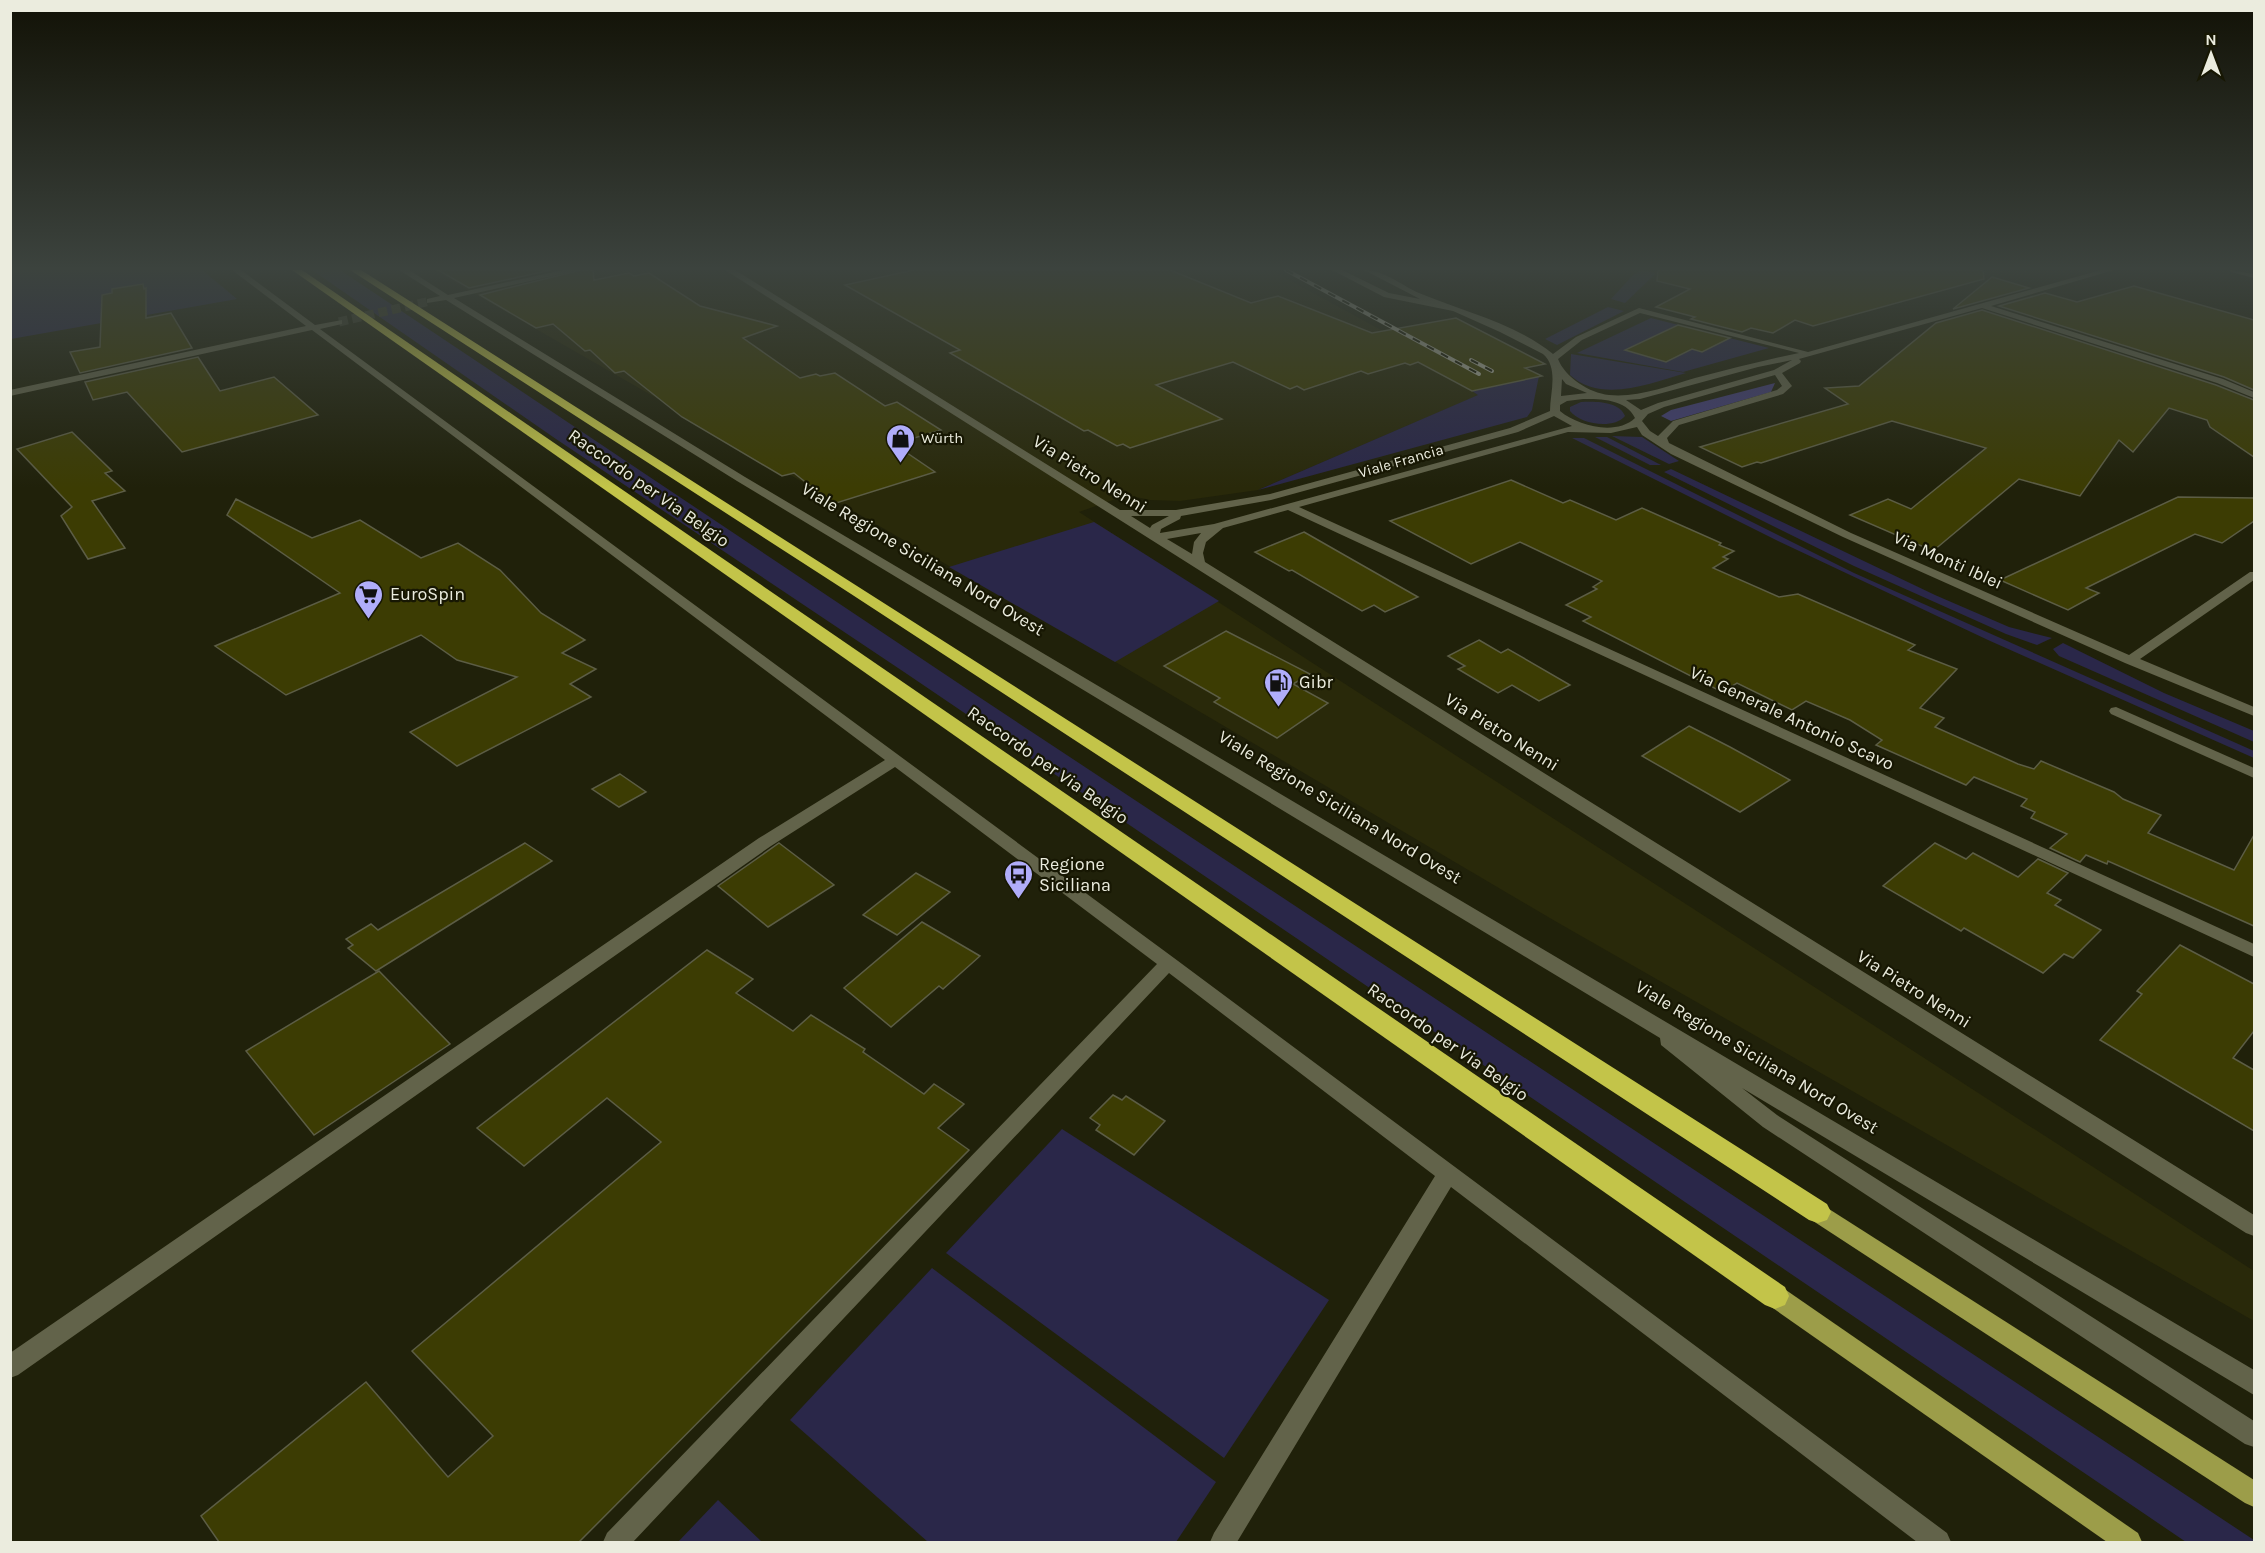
<svg xmlns="http://www.w3.org/2000/svg" width="2265" height="1553" font-family="Karla,sans-serif">
<style>
.built{fill:#29290a}
.green{fill:#2a2749}
.forest{fill:#423d74}
.building{fill:#3c3c03;stroke:#5c5d45;stroke-width:1.5}
.lines{fill:none;stroke-linecap:round;stroke-linejoin:round}
.minor-tunnel{stroke:#3e3f2a;stroke-width:9;stroke-dasharray:9 4.5;stroke-linecap:butt}
.minor{fill:#62634a;fill-rule:evenodd}
.major{fill:#9c9d49;fill-rule:evenodd}
.highway{fill:#c3c449;fill-rule:evenodd}
.rail-casing{stroke:#a8a998;stroke-width:4}
.rail{stroke:#171703;stroke-width:2;stroke-dasharray:8;stroke-linecap:butt}
.labels{text-anchor:middle;stroke-width:4.5;stroke-linejoin:round;paint-order:stroke}
.far-poi-label{font-size:15px;fill:#ebecde;stroke:#171703;text-anchor:start}
.far-street-label{font-size:15px;fill:#ebecde;stroke:#171703}
.street-label{font-size:18px;fill:#ebecde;stroke:#171703}
.poi-label{font-size:18px;fill:#ebecde;stroke:#171703;text-anchor:start}
</style>
<rect width="100%" height="100%" fill="#20210a"/>
<polygon class="built" points="433,270 1271,270 1416,349 1407,352 1421,364 1479,395 1258,490 1180,501 1150,500 1127,495 1079,512 2254,1271 2254,1321 1555,921 1085,644"/>
<g class="green">
<polygon points="11,270 202,270 237,299 11,339"/>
<polygon points="312,270 340,270 967,689 2254,1540 2254,1542 2186,1542 907,674 556,439"/>
<polygon points="1642,270 1656,273 1625,303 1611,299 1633,275"/>
<polygon points="1608,307 1624,311 1557,345 1545,339"/>
<polygon points="1651,318 1769,348 1683,372 1577,353"/>
<path d="M1571 354 1686 373C1651 383 1602 404 1570 375Z"/>
<polygon points="1539,376 1532,410 1527,417 1258,490 1478,395 1472,391"/>
<path d="M1581 402C1595 401 1619 401 1625 416 1613 430 1580 424 1570 411V407Z"/>
<polygon points="1612,436 1642,437 1679,461 1669,464"/>
<polygon points="1595,437 1607,437 1661,465 1650,465"/>
<polygon points="1572,438 1584,438 1854,573 2254,751 2254,758 1988,640 1776,540"/>
<polygon points="1671,469 1935,595 2009,627 2052,638 2037,645 2006,634 1854,566 1664,472"/>
<polygon points="1094,522 1219,601 1115,662 949,567"/>
<polygon points="2063,643 2164,693 2254,731 2254,742 2059,656 2053,649"/>
<polygon points="1062,1129 1329,1300 1224,1458 946,1253"/>
<polygon points="932,1268 1216,1482 1176,1542 928,1542 790,1420"/>
<polygon points="718,1500 762,1542 678,1542"/>
</g>
<polygon class="forest" points="1775,383 1771,392 1671,421 1661,416 1671,410"/>
<g class="building">
<polygon points="438,270 551,270 469,288"/>
<polygon points="581,270 593,270 594,280 629,273 634,276 649,273 700,306 777,326 743,338 800,378 816,374 820,376 835,373 885,406 897,402 941,430 894,444 935,472 833,504 794,473 782,476 682,417 624,371 615,373 590,350 585,351 553,324 536,328 480,295"/>
<polygon points="914,270 1170,270 1251,303 1278,296 1372,333 1456,318 1545,364 1525,368 1542,376 1472,391 1418,362 1410,365 1405,363 1368,374 1361,371 1304,390 1297,386 1290,389 1233,362 1156,385 1222,419 1130,448 1123,444 1117,446 1088,430 1084,431 950,353 960,350 845,285"/>
<polygon points="1658,270 1983,270 1984,279 1813,326 1795,320 1773,333 1751,328 1742,332 1691,319 1695,317 1656,307 1690,289 1657,281"/>
<polygon points="1992,277 2029,288 1953,309"/>
<polygon points="143,284 144,289 146,288 146,318 171,313 192,348 80,373 70,352 100,347 102,295 112,293 112,289"/>
<polygon points="2134,286 2254,320 2254,390 2224,377 1999,306 2045,293 2077,302"/>
<polygon points="1982,310 2216,385 2254,400 2254,457 2210,427 2207,420 2169,408 2133,452 2119,440 2080,496 2019,479 1933,551 1850,515 1888,499 1911,509 1986,448 1892,421 1761,463 1757,462 1742,467 1700,447 1848,404 1825,388 1859,386 1936,323"/>
<polygon points="1678,325 1730,338 1702,352 1692,349 1666,362 1625,350"/>
<polygon points="198,357 220,391 274,377 318,415 182,452 127,392 93,400 85,382"/>
<polygon points="72,432 112,471 105,473 125,491 92,501 125,548 88,559 61,516 72,507 17,449"/>
<polygon points="1511,480 1563,503 1570,500 1616,520 1642,508 1721,543 1719,545 1734,551 1723,557 1728,559 1713,568 1779,597 1798,594 1915,645 1908,650 1957,669 1920,708 1944,718 1935,727 2018,764 2034,769 2041,761 2114,792 2123,799 2161,815 2148,833 2234,870 2254,835 2254,926 2108,861 2107,864 2086,855 2080,862 2050,848 2067,834 2031,818 2035,812 2021,806 2027,799 1974,777 1966,785 1876,745 1882,740 1850,720 1806,701 1792,710 1737,683 1722,692 1583,621 1591,617 1566,605 1597,589 1593,587 1602,581 1520,542 1471,564 1390,521"/>
<polygon points="2178,497 2254,498 2254,521 2222,543 2195,534 2086,588 2099,593 2068,610 2000,580"/>
<polygon points="236,499 312,538 360,520 421,558 458,543 500,570 541,613 585,640 562,653 596,669 570,684 591,697 457,766 410,732 517,677 457,660 421,635 286,695 215,646 340,593 227,515"/>
<polygon points="1304,532 1346,556 1418,597 1385,612 1374,605 1362,611 1292,570 1289,571 1255,552"/>
<polygon points="1226,631 1310,674 1293,684 1328,703 1277,738 1214,702 1220,698 1164,666"/>
<polygon points="1479,640 1501,653 1508,649 1570,685 1539,701 1512,685 1498,693 1458,669 1465,666 1448,656"/>
<polygon points="1689,726 1730,747 1790,780 1740,812 1642,756"/>
<polygon points="620,774 646,792 619,807 592,789"/>
<polygon points="525,843 552,861 376,971 348,948 353,945 346,939 371,924 378,930"/>
<polygon points="779,843 834,885 768,927 718,886"/>
<polygon points="1935,843 1966,859 1973,853 2018,877 2038,859 2068,873 2047,893 2061,900 2055,905 2101,930 2073,958 2064,954 2043,973 1964,928 1961,931 1883,886"/>
<polygon points="916,873 950,892 897,935 863,915"/>
<polygon points="922,922 980,956 943,989 939,986 891,1027 844,988"/>
<polygon points="2180,945 2254,984 2254,1031 2233,1058 2254,1070 2254,1131 2100,1040 2142,994 2137,991"/>
<polygon points="707,950 753,979 736,993 793,1031 811,1015 865,1049 863,1052 924,1094 934,1084 964,1104 938,1128 969,1150 579,1542 219,1542 201,1516 366,1382 448,1477 493,1436 412,1351 661,1142 607,1098 524,1166 477,1128"/>
<polygon points="379,971 450,1044 314,1135 246,1051"/>
<polygon points="1113,1095 1122,1100 1126,1096 1165,1121 1134,1155 1096,1130 1100,1125 1090,1118"/>
</g>
<g class="lines">
<polyline class="minor-tunnel" points="339,322 430,301"/>
<g class="minor">
<polygon points="232,270 241,270 315,325 342,320 342,324 320,329 1174,958 1947,1533 1951,1542 1917,1542 1451,1187 1237,1542 1210,1542 1214,1533 1435,1176 1169,973 633,1542 603,1542 607,1533 1157,964 895,767 771,846 18,1375 10,1378 10,1353 759,838 885,760 312,330 10,396 10,390 306,326"/>
<polygon points="399,270 409,270 448,295 563,270 579,270 454,298 745,477 2254,1370 2254,1395 1742,1088 1777,1115 2254,1421 2254,1447 2245,1444 1763,1127 1661,1045 1660,1038 737,481 446,300 427,303 427,299 440,296"/>
<path d="M725 270H735L1120 510H1176L1270 494 1510 428 1550 411C1550 393 1559 368 1543 354L1500 332 1453 311 1384 297 1332 270H1342L1389 293 1420 299 1364 270C1384 270 1401 285 1419 293 1462 311 1517 324 1553 354L1576 337 1639 308 1808 352 2101 270H2114L1991 306 2223 379 2254 392V398L2217 383 1982 308 1799 359 1801 361 1800 363 1782 373 1792 386 1783 394 1679 425 1667 438 1669 443 1851 533 2129 655 2250 572H2254V580L2140 659 2254 707V716L2125 663 1843 537 1671 454 1642 435 1637 427 1611 433 1568 432 1299 507 2254 944V957L1288 510 1223 528 1206 542 1203 553 1205 562 2254 1215V1236L2246 1233ZM1640 313 1799 353C1764 360 1730 369 1695 378 1668 386 1637 398 1609 395 1589 393 1565 377 1558 359L1582 340ZM1792 360 1774 370 1658 403 1641 410 1626 400 1640 399 1758 367ZM1775 375 1782 386 1777 390 1673 421 1658 436 1650 431 1642 421 1648 414 1664 407ZM1562 379 1566 384 1587 393 1561 396ZM1583 399C1601 399 1626 399 1635 418 1616 436 1578 426 1560 411V405L1567 401ZM1554 416 1572 426 1214 524 1160 533 1161 529 1180 519 1181 516 1271 500 1518 432ZM1131 516H1169L1152 525 1150 528ZM1201 533 1194 542 1192 554 1167 539Z"/>
<polygon points="2230,270 2254,274 2254,278 2231,272"/>
<polygon points="2116,707 2254,768 2254,778 2111,714 2109,711 2111,708"/>
</g>
<g class="major">
<polygon points="1818,1202 2254,1480 2254,1507 2245,1503 1810,1219 1807,1212 1810,1205"/>
<polygon points="1775,1285 1783,1288 2138,1533 2142,1542 2107,1542 1767,1304 1764,1296 1767,1288"/>
</g>
<g class="highway">
<polygon points="292,270 302,270 1785,1287 1789,1296 1785,1305 1775,1309 1765,1305"/>
<polygon points="350,270 361,270 1827,1204 1831,1212 1827,1220 1818,1223 1809,1220 848,592"/>
</g>
<defs>
<g id="rail">
<polyline points="1286,270 1479,374"/>
<polyline points="1471,360 1492,371"/>
</g>
</defs>
<use href="#rail" class="rail-casing"/>
<use href="#rail" class="rail"/>
</g>
<linearGradient id="sky" x2="0" y2="1"><stop stop-color="#121206"/><stop offset="0.55" stop-color="#3c433e"/><stop offset="1" stop-color="#3c433e" stop-opacity="0"/></linearGradient>
<rect width="2265" height="488" fill="url(#sky)"/>
<defs>
<symbol id="shop-pin" viewBox="-11 -11 22 30"><path d="M0 17L-7.5 6A9.5 9.5 0 1 1 7.5 6Z" fill="#b0adfa" stroke="#171703"/><path d="M-5-2.5h2.3a2.7 3.5 0 0 1 5.4 0H5L5.5 6h-11ZM-1.5-2.5h3a1.5 2.3 0 0 0-3 0Z" fill="#111"/></symbol>
<symbol id="supermarket-pin" viewBox="-11 -11 22 30"><path d="M0 17L-7.5 6A9.5 9.5 0 1 1 7.5 6Z" fill="#b0adfa" stroke="#171703"/><path d="M-6-5.5h2.5l.6 2H6L4.5 2H-2.5L-4.4-4H-6ZM-1.5 3.2a1.3 1.3 0 1 0 .1 0ZM3 3.2a1.3 1.3 0 1 0 .1 0Z" fill="#111"/></symbol>
<symbol id="fuel-pin" viewBox="-11 -11 22 30"><path d="M0 17L-7.5 6A9.5 9.5 0 1 1 7.5 6Z" fill="#b0adfa" stroke="#171703"/><path d="M-5.5-6h7V0h2V4h1.3V-2.5L3-4.5l.8-.8L6-3V5H2.5V1h-1V6h-7ZM-4.2-4.7v3.2H.2V-4.7Z" fill="#111"/></symbol>
<symbol id="bus-pin" viewBox="-11 -11 22 30"><path d="M0 17L-7.5 6A9.5 9.5 0 1 1 7.5 6Z" fill="#b0adfa" stroke="#171703"/><path d="M-5-6H5V4H4V6H2V4H-2V6H-4V4H-5ZM-3.5-4V0h7V-4ZM-3.5 1.2v1.5H-2V1.2ZM2 1.2v1.5H3.5V1.2Z" fill="#111"/></symbol>
</defs>
<g fill-rule="evenodd">
<use href="#shop-pin" x="884" y="422" width="33" height="45"/>
<use href="#supermarket-pin" x="352" y="578" width="33" height="45"/>
<use href="#fuel-pin" x="1262" y="666" width="33" height="45"/>
<use href="#bus-pin" x="1002" y="858" width="33" height="45"/>
</g>
<g class="labels">
<g class="far-poi-label">
<text x="921" y="443">Würth</text>
</g>
<g class="far-street-label">
<text transform="translate(1401 461) rotate(-16)" y="5">Viale Francia</text>
</g>
<g class="street-label">
<text transform="translate(1090 474) rotate(32)" y="6">Via Pietro Nenni</text>
<text transform="translate(649 488) rotate(35)" y="6">Raccordo per Via Belgio</text>
<text transform="translate(923 559) rotate(31)" y="6">Viale Regione Siciliana Nord Ovest</text>
<text transform="translate(1948 560) rotate(24)" y="6">Via Monti Iblei</text>
<text transform="translate(1792 718) rotate(25)" y="6">Via Generale Antonio Scavo</text>
<text transform="translate(1502 732) rotate(32)" y="6">Via Pietro Nenni</text>
<text transform="translate(1048 765) rotate(35)" y="6">Raccordo per Via Belgio</text>
<text transform="translate(1340 807) rotate(31)" y="6">Viale Regione Siciliana Nord Ovest</text>
<text transform="translate(1914 989) rotate(32)" y="6">Via Pietro Nenni</text>
<text transform="translate(1448 1042) rotate(35)" y="6">Raccordo per Via Belgio</text>
<text transform="translate(1757 1057) rotate(31)" y="6">Viale Regione Siciliana Nord Ovest</text>
</g>
<g class="poi-label">
<text x="390" y="600">EuroSpin</text>
<text x="1299" y="688">Gibr</text>
<text x="1039" y="870">Regione<tspan x="1039" dy="21">Siciliana</tspan></text>
</g>
</g>
<rect width="2265" height="1553" fill="none" stroke="#ebecde" stroke-width="24"/>
<g transform="translate(2211 54)" stroke="#171703" stroke-width="4.5" paint-order="stroke">
<path d="M0-4.5L10 22L0 15L-10 22Z" fill="#ebecde"/>
<text y="-9" font-size="16" font-weight="bold" text-anchor="middle" fill="#ebecde">N</text>
</g>
</svg>
